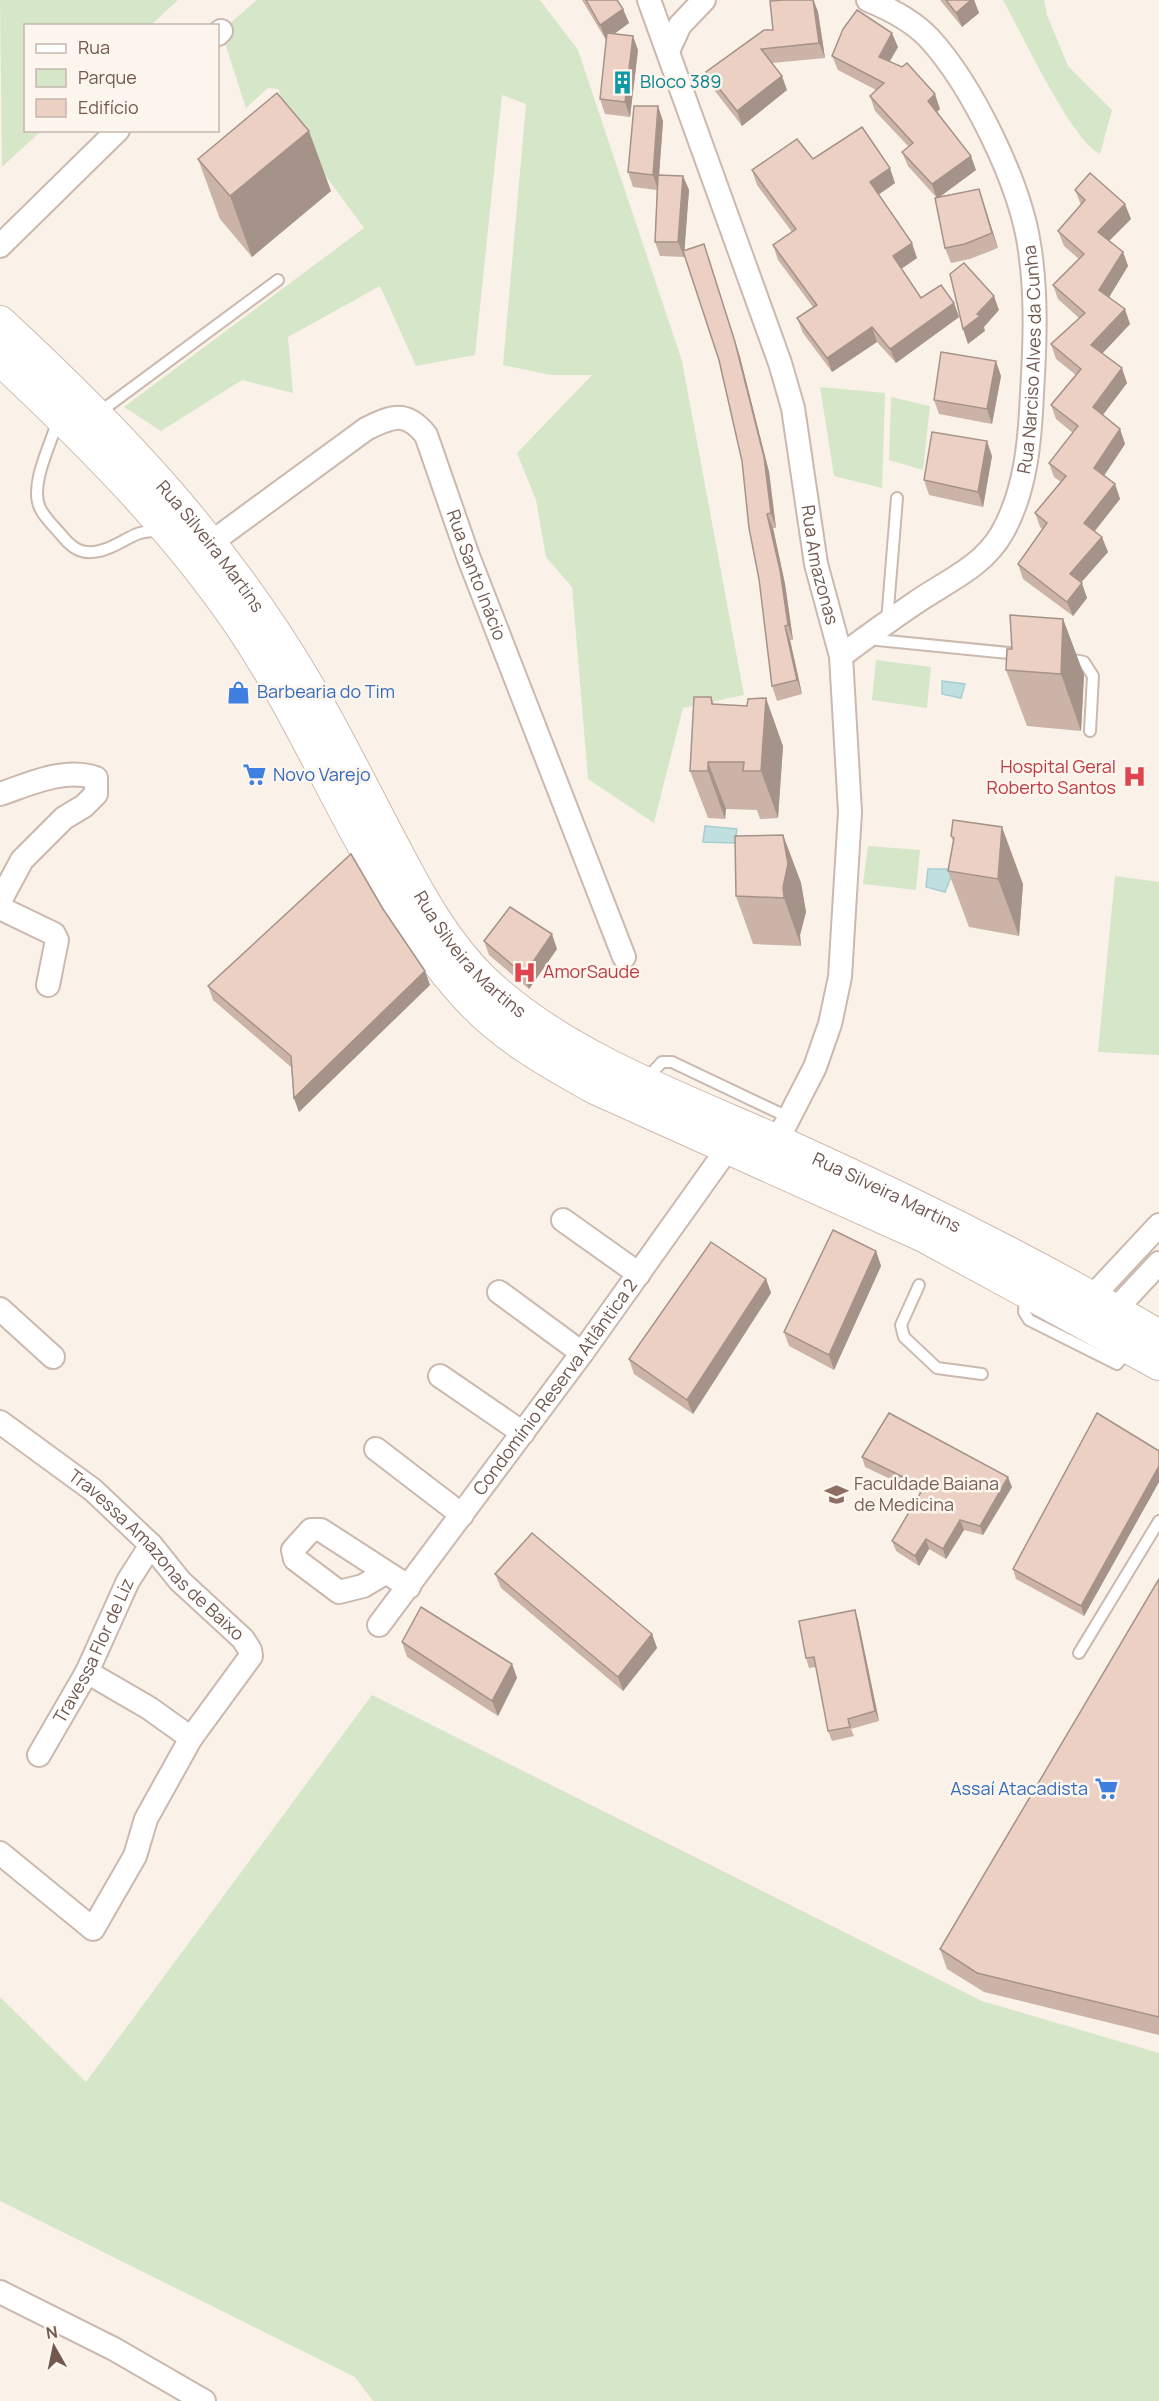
<svg xmlns="http://www.w3.org/2000/svg" width="1159" height="2401" font-family="Manrope,sans-serif">
<style>
.green{fill:#d6e6c8}
.water{fill:#bfdfe1;stroke:#a6ced2;stroke-width:1.5}
.lines{fill:none;stroke-linecap:round;stroke-linejoin:round}
.lane-casing{stroke:#cbb9af;stroke-width:14}
.street-casing{stroke:#cbb9af;stroke-width:26}
.secondary-casing{stroke:#cfbbb0;stroke-width:34}
.lane{stroke:#fff;stroke-width:10}
.street{stroke:#fff;stroke-width:22}
.secondary{stroke:#fff;stroke-width:32}
.wall{fill:#cbb3a8}
.shaded-wall{fill:#a59288}
.building{fill:#ecd0c3;stroke:#a59288;stroke-width:1.5}
.labels{text-anchor:middle;stroke-width:5;stroke-linejoin:round;paint-order:stroke}
.culture-label{font-size:18px;fill:#0d838f;stroke:#fdf6ee;text-anchor:start}
.street-label{font-size:18px;fill:#71594f;stroke:#fdf6ee}
.shop-label{font-size:18px;fill:#366cbe;stroke:#fdf6ee;text-anchor:start}
.health-label{font-size:18px;fill:#be3a42;stroke:#fdf6ee;text-anchor:end}
.education-label{font-size:18px;fill:#785e54;stroke:#fdf6ee;text-anchor:start}
</style>
<rect width="100%" height="100%" fill="#faf2e8"/>
<g class="green">
<polygon points="0,0 178,0 151,25 26,26 26,130 41,131 2,167"/>
<polygon points="257,0 540,0 578,50 682,361 744,695 683,708 654,823 588,779 572,587 546,557 536,500 517,453 592,375 551,375 503,365 526,104 502,95 475,355 416,366 380,286 288,337 293,393 242,380 161,431 124,407 364,228 303,145 278,89 268,88 246,108 221,31"/>
<path d="M1003 0H1044L1047 15 1068 66 1112 110 1100 154C1072 142 1021 32 1003 0Z"/>
<polygon points="820,387 885,393 882,488 834,476"/>
<polygon points="891,397 930,406 923,470 889,460"/>
<polygon points="876,660 931,667 927,708 872,700"/>
<polygon points="868,846 920,850 916,890 863,884"/>
<polygon points="1115,876 1159,882 1159,1055 1098,1052"/>
<polygon points="372,1695 982,2001 1159,2053 1159,2401 373,2401 355,2377 0,2201 0,1997 86,2082"/>
</g>
<g class="water">
<polygon points="942,681 965,684 961,698 942,694"/>
<polygon points="705,826 737,829 735,843 703,842"/>
<polygon points="928,869 954,869 945,892 926,887"/>
</g>
<g class="lines">
<defs>
<g id="lane">
<polyline points="97,414 278,280"/>
<path d="M58 420C51 444 29 485 40 508 45 519 56 528 63 537 73 549 83 555 99 551 121 547 135 527 159 532"/>
<polyline points="887,621 897,498"/>
<polyline points="867,639 1019,654"/>
<polyline points="1064,658 1084,662 1093,676 1090,731"/>
<polyline points="645,1080 662,1062 672,1062 790,1118"/>
<polyline points="919,1285 901,1325 904,1337 937,1368 982,1374"/>
<polyline points="1025,1295 1024,1312 1029,1320 1117,1364 1129,1350"/>
<polyline points="1079,1653 1159,1521"/>
</g>
<g id="street">
<path id="s1" d="M649 0 780 363 793 408 816 564 841 656 850 812 840 977 830 1024 815 1067 777 1141"/>
<polyline points="218,34 221,31"/>
<polyline points="668,51 680,25 704,0"/>
<polyline points="0,246 118,130"/>
<path id="s2" d="M212 542 366 429C392 416 406 410 426 435L468 556 624 957"/>
<path id="s3" d="M841 656C865 638 890 620 915 603 945 582 983 567 1002 533 1026 491 1030 440 1032 393 1035 343 1037 293 1029 244 1019 181 972 85 929 38 912 20 890 9 868 0"/>
<path d="M0 794C30 784 65 767 96 778V794L84 806 64 818 22 860 0 901"/>
<polyline points="0,908 54,934 57,940 48,985"/>
<polyline points="563,1220 639,1274"/>
<polyline points="499,1292 582,1353"/>
<polyline points="0,1309 53,1357"/>
<polyline points="1115,1310 1159,1263"/>
<polyline points="1087,1311 1091,1298 1159,1225"/>
<polyline points="440,1376 523,1433"/>
<path id="s4" d="M0 1422 93 1490 151 1545 180 1581 243 1639 250 1650 251 1656 191 1738 146 1819 135 1856 93 1929 0 1853"/>
<polyline points="376,1449 462,1515"/>
<polyline points="385,1573 363,1586 339,1592 295,1559 293,1550 311,1530 321,1530 409,1587"/>
<path id="s5" d="M379 1625 582 1353 728 1148"/>
<polyline points="87,1672 149,1708 191,1738"/>
<path id="s6" d="M39 1755 87 1672 128 1581 151 1545"/>
<polyline points="0,2292 114,2349 204,2401"/>
</g>
<g id="secondary">
<path id="s7" d="M0 322C120 433 224 543 308 686 340 741 368 799 398 855 421 899 447 945 483 980 566 1059 687 1100 790 1147 916 1204 1040 1266 1159 1336"/>
<path d="M0 359C91 444 183 536 251 641 326 758 373 894 467 997 502 1036 550 1063 595 1088L924 1236 1159 1364"/>
</g>
</defs>
<use href="#lane" class="lane-casing"/>
<use href="#street" class="street-casing"/>
<use href="#secondary" class="secondary-casing"/>
<use href="#lane" class="lane"/>
<use href="#street" class="street"/>
<use href="#secondary" class="secondary"/>
</g>
<g class="wall">
<polygon points="582,0 617,0 623,9 629,23 614,34 638,50 630,117 605,114 600,99 606,39 606,40"/>
<polygon points="784,0 814,0 818,12 825,58 772,63 787,90 742,126 711,86 706,72 773,30"/>
<polygon points="940,0 974,0 979,13 962,27"/>
<polygon points="898,47 890,61 940,109 936,112 976,170 940,196 979,189 998,248 970,259 951,263 945,248 936,197 908,166 902,152 909,147 875,111 870,96 876,90 838,70 832,56"/>
<polygon points="663,121 659,175 683,176 689,190 684,251 704,244 740,357 769,472 776,528 773,528 785,584 793,640 790,640 802,694 777,701 772,686 759,579 742,461 719,360 684,253 684,257 660,256 655,242 657,190 633,187 628,172"/>
<polygon points="198,159 331,191 252,257 220,219"/>
<polygon points="813,159 895,183 878,195 917,258 901,269 921,298 954,303 959,317 896,363 877,342 832,372 803,333 797,318 813,307 778,260 773,245 792,232 757,185 752,170"/>
<polygon points="1075,190 1131,219 1109,241 1123,252 1128,266 1109,297 1130,324 1102,354 1127,383 1103,415 1120,429 1125,444 1104,476 1115,484 1120,499 1095,531 1108,552 1081,583 1087,598 1073,616 1023,579 1018,564 1042,529 1040,527 1035,513 1061,482 1054,477 1049,463 1073,433 1056,419 1051,405 1076,375 1056,359 1051,344 1079,318 1058,299 1053,285 1079,259 1064,246 1058,231 1081,205"/>
<polygon points="1001,376 992,424 939,414 934,400"/>
<polygon points="992,456 983,507 929,495 924,480"/>
<polygon points="1063,619 1084,675 1081,731 1027,726 1006,670"/>
<polygon points="711,697 714,704 783,746 778,818 760,819 757,810 726,809 725,819 708,818 690,771"/>
<polygon points="783,835 801,883 806,912 800,935 801,946 753,944 736,896"/>
<polygon points="951,836 1023,884 1019,936 969,927 948,871 953,841"/>
<polygon points="383,909 425,971 430,985 299,1112 294,1098 291,1067 213,1000 208,986"/>
<polygon points="484,941 557,949 529,989 489,955"/>
<polygon points="876,1251 881,1266 834,1370 789,1346 784,1332"/>
<polygon points="766,1279 771,1293 693,1414 634,1374 629,1359"/>
<polygon points="1159,1451 1159,1482 1084,1616 1016,1579 1013,1569"/>
<polygon points="862,1457 1012,1487 983,1535 964,1530 946,1559 929,1549 919,1566 896,1551 892,1541 920,1493 865,1467"/>
<polygon points="495,1574 652,1634 657,1648 623,1691 501,1588"/>
<polygon points="1159,1579 1159,2035 984,1992 947,1969 940,1949"/>
<polygon points="858,1620 879,1721 851,1729 854,1736 832,1741 828,1731 816,1667 809,1668 806,1658"/>
<polygon points="402,1642 512,1664 517,1678 498,1716 407,1657"/>
</g>
<g class="shaded-wall">
<polygon points="813,0 818,12 825,58 819,43"/>
<polygon points="971,0 974,0 979,13 962,27 956,13"/>
<polygon points="623,9 629,23 606,40 600,25"/>
<polygon points="892,33 898,47 884,71 879,57"/>
<polygon points="633,36 638,50 630,117 625,102"/>
<polygon points="782,76 787,90 742,126 737,111"/>
<polygon points="935,94 940,109 933,116 928,101"/>
<polygon points="658,106 663,121 658,190 653,175"/>
<polygon points="309,131 331,191 252,257 230,196"/>
<polygon points="971,156 976,170 937,199 932,184"/>
<polygon points="890,168 895,183 875,197 870,182"/>
<polygon points="683,176 689,190 684,257 678,242"/>
<polygon points="979,189 984,204 998,248 992,233"/>
<polygon points="1125,204 1131,219 1103,247 1098,232"/>
<polygon points="912,243 917,258 898,271 893,256"/>
<polygon points="704,244 740,357 769,472 776,528 771,513"/>
<polygon points="1123,252 1128,266 1105,304 1099,290"/>
<polygon points="994,296 999,310 984,327 985,331 968,344 963,329"/>
<polygon points="954,303 959,317 896,363 890,349"/>
<polygon points="1125,309 1130,324 1096,360 1091,345"/>
<polygon points="872,327 877,342 832,372 827,358"/>
<polygon points="996,361 1001,376 992,424 987,409"/>
<polygon points="1122,368 1127,383 1098,421 1093,407"/>
<polygon points="1120,429 1125,444 1099,483 1094,468"/>
<polygon points="987,441 992,456 983,507 978,492"/>
<polygon points="1115,484 1120,499 1089,538 1084,523"/>
<polygon points="767,514 773,528 785,584 793,640 788,625"/>
<polygon points="1102,537 1108,552 1075,589 1070,574"/>
<polygon points="1082,583 1087,598 1073,616 1067,602"/>
<polygon points="1063,619 1084,675 1081,731 1061,674"/>
<polygon points="785,626 790,640 802,694 797,680"/>
<polygon points="766,698 783,746 778,818 761,771"/>
<polygon points="708,762 726,809 725,819 708,771"/>
<polygon points="1002,827 1023,884 1019,936 998,879"/>
<polygon points="783,835 801,883 806,912 800,935 801,946 784,898"/>
<polygon points="552,934 557,949 529,989 524,975"/>
<polygon points="425,971 430,985 299,1112 294,1098"/>
<polygon points="876,1251 881,1266 834,1370 829,1355"/>
<polygon points="766,1279 771,1293 693,1414 687,1400"/>
<polygon points="1159,1466 1159,1482 1084,1616 1081,1606"/>
<polygon points="1008,1477 1012,1487 983,1535 980,1526"/>
<polygon points="960,1520 964,1530 946,1559 943,1549"/>
<polygon points="926,1539 929,1549 919,1566 915,1556"/>
<polygon points="855,1610 858,1620 879,1721 875,1711"/>
<polygon points="652,1634 657,1648 623,1691 618,1677"/>
<polygon points="512,1664 517,1678 498,1716 492,1701"/>
</g>
<g class="building">
<polygon points="586,0 617,0 623,9 600,25"/>
<polygon points="784,0 813,0 819,43 761,49 782,76 737,111 706,72 764,30 773,30 770,1"/>
<polygon points="946,0 971,0 956,13"/>
<polygon points="857,10 892,33 879,57 902,67 907,63 935,94 928,101 971,156 932,184 902,152 913,143 870,96 884,83 832,56 843,29"/>
<polygon points="607,33 633,36 625,102 600,99"/>
<polygon points="277,93 309,131 230,196 198,159"/>
<polygon points="634,106 658,106 653,175 628,172"/>
<polygon points="862,127 890,168 870,182 912,243 893,256 921,298 941,285 954,303 890,349 872,327 827,358 797,318 817,305 773,245 796,229 752,170 797,139 813,159"/>
<polygon points="1090,173 1125,204 1098,232 1123,252 1099,290 1125,309 1091,345 1122,368 1093,407 1120,429 1094,468 1115,484 1084,523 1102,537 1070,574 1082,583 1067,602 1018,564 1047,523 1035,513 1066,476 1049,463 1078,426 1051,405 1081,369 1051,344 1085,313 1053,285 1084,254 1058,231 1085,200 1075,190"/>
<polygon points="658,175 683,176 678,242 655,242"/>
<polygon points="979,189 992,233 965,244 945,248 935,198"/>
<polygon points="704,244 735,342 764,457 771,513 767,514 780,570 788,625 785,626 797,680 772,686 759,579 749,528 742,461 719,360 683,251"/>
<polygon points="964,263 994,296 977,314 980,316 963,329 950,274"/>
<polygon points="941,352 996,361 987,409 934,400"/>
<polygon points="932,432 987,441 978,492 924,480"/>
<polygon points="1010,615 1063,619 1061,674 1006,670 1007,649 1012,649"/>
<polygon points="694,697 711,697 712,704 747,706 748,699 766,698 761,771 743,771 744,762 708,762 708,771 690,771"/>
<polygon points="953,820 1002,827 998,879 948,871 954,838 951,836"/>
<polygon points="783,835 788,864 783,887 784,898 736,896 735,836"/>
<polygon points="351,854 383,909 425,971 294,1098 291,1056 208,986"/>
<polygon points="510,907 552,934 524,975 484,941"/>
<polygon points="833,1230 876,1251 829,1355 784,1332"/>
<polygon points="711,1242 766,1279 687,1400 629,1359"/>
<polygon points="889,1413 1008,1477 980,1526 960,1520 943,1549 926,1539 915,1556 892,1541 924,1487 862,1457"/>
<polygon points="1097,1413 1159,1451 1159,1466 1081,1606 1013,1569"/>
<polygon points="532,1533 652,1634 618,1677 495,1574"/>
<polygon points="1159,1579 1159,2017 977,1973 940,1949"/>
<polygon points="421,1607 512,1664 492,1701 402,1642"/>
<polygon points="855,1610 875,1711 848,1719 850,1727 828,1731 814,1657 806,1658 799,1621"/>
</g>
<defs>
<symbol id="building-bare" viewBox="-9 -9 18 18"><path d="M-4-6H4V6H1V3H-1V6H-4ZM-2.5-4.3h1.7v1.8h-1.7ZM.8-4.3h1.7v1.8H.8ZM-2.5-1h1.7V.8h-1.7ZM.8-1h1.7V.8H.8Z" fill="#0f9aa8" stroke="#fdf6ee" stroke-width="2.5" paint-order="stroke"/></symbol>
<symbol id="shop-bare" viewBox="-9 -9 18 18"><path d="M-5-2.5h2.3a2.7 3.5 0 0 1 5.4 0H5L5.5 6h-11ZM-1.5-2.5h3a1.5 2.3 0 0 0-3 0Z" fill="#3f7fe0" stroke="#fdf6ee" stroke-width="2.5" paint-order="stroke"/></symbol>
<symbol id="supermarket-bare" viewBox="-9 -9 18 18"><path d="M-6-5.5h2.5l.6 2H6L4.5 2H-2.5L-4.4-4H-6ZM-1.5 3.2a1.3 1.3 0 1 0 .1 0ZM3 3.2a1.3 1.3 0 1 0 .1 0Z" fill="#3f7fe0" stroke="#fdf6ee" stroke-width="2.5" paint-order="stroke"/></symbol>
<symbol id="hospital-bare" viewBox="-9 -9 18 18"><path d="M-5-5h3v3.5h4V-5h3V5h-3V1.5h-4V5h-3Z" fill="#e0444e" stroke="#fdf6ee" stroke-width="2.5" paint-order="stroke"/></symbol>
<symbol id="university-bare" viewBox="-9 -9 18 18"><path d="M0-5L7-2L0 1L-7-2ZM-4 1L0 2.5L4 1V4Q0 6-4 4Z" fill="#8d6e63" stroke="#fdf6ee" stroke-width="2.5" paint-order="stroke"/></symbol>
</defs>
<g fill-rule="evenodd">
<use href="#building-bare" x="606" y="66" width="33" height="33"/>
<use href="#shop-bare" x="222" y="676" width="33" height="33"/>
<use href="#supermarket-bare" x="238" y="758" width="33" height="33"/>
<use href="#hospital-bare" x="1118" y="760" width="33" height="33"/>
<use href="#hospital-bare" x="508" y="956" width="33" height="33"/>
<use href="#university-bare" x="820" y="1478" width="33" height="33"/>
<use href="#supermarket-bare" x="1090" y="1772" width="33" height="33"/>
</g>
<g class="labels">
<g class="culture-label">
<text x="640" y="88">Bloco 389</text>
</g>
<g class="street-label">
<text dy="6" stroke="none"><textPath href="#s3" startOffset="382">Rua Narciso Alves da Cunha</textPath></text>
<text dy="6" stroke="none"><textPath href="#s7" startOffset="308">Rua Silveira Martins</textPath></text>
<text dy="6" stroke="none"><textPath href="#s1" startOffset="592">Rua Amazonas</textPath></text>
<text dy="6" stroke="none"><textPath href="#s2" startOffset="408">Rua Santo Inácio</textPath></text>
<text dy="6" stroke="none"><textPath href="#s7" startOffset="794">Rua Silveira Martins</textPath></text>
<text dy="6" stroke="none"><textPath href="#s7" startOffset="1280">Rua Silveira Martins</textPath></text>
<text dy="6" stroke="none"><textPath href="#s5" startOffset="296">Condomínio Reserva Atlântica 2</textPath></text>
<text dy="6" stroke="none"><textPath href="#s4" startOffset="206">Travessa Amazonas de Baixo</textPath></text>
<text dy="6" stroke="none"><textPath href="#s6" startOffset="118">Travessa Flor de Liz</textPath></text>
</g>
<g class="shop-label">
<text x="257" y="698">Barbearia do Tim</text>
<text x="273" y="781">Novo Varejo</text>
<text x="1088" y="1795" text-anchor="end">Assaí Atacadista</text>
</g>
<g class="health-label">
<text x="1116" y="773">Hospital Geral<tspan x="1116" dy="21">Roberto Santos</tspan></text>
<text x="543" y="978" text-anchor="start">AmorSaude</text>
</g>
<g class="education-label">
<text x="854" y="1490">Faculdade Baiana<tspan x="854" dy="21">de Medicina</tspan></text>
</g>
</g>
<rect x="24" y="24" width="195" height="108" fill="#fdf6ee" stroke="#c5b7ae" stroke-width="1.5"/>
<rect x="36" y="44" width="30" height="9" fill="#ffffff" stroke="#c5b7ae" stroke-width="1.5"/>
<text x="78" y="54" font-size="18" fill="#71594f">Rua</text>
<rect x="36" y="69" width="30" height="18" fill="#d6e6c8" stroke="#c5b7ae" stroke-width="1.5"/>
<text x="78" y="84" font-size="18" fill="#71594f">Parque</text>
<rect x="36" y="99" width="30" height="18" fill="#ecd0c3" stroke="#c5b7ae" stroke-width="1.5"/>
<text x="78" y="114" font-size="18" fill="#71594f">Edifício</text>
<g transform="translate(54 2347) rotate(351)" stroke="#fdf6ee" stroke-width="4.5" paint-order="stroke">
<path d="M0-4.5L10 22L0 15L-10 22Z" fill="#71594f"/>
<text y="-9" font-size="16" font-weight="bold" text-anchor="middle" fill="#71594f">N</text>
</g>
</svg>
